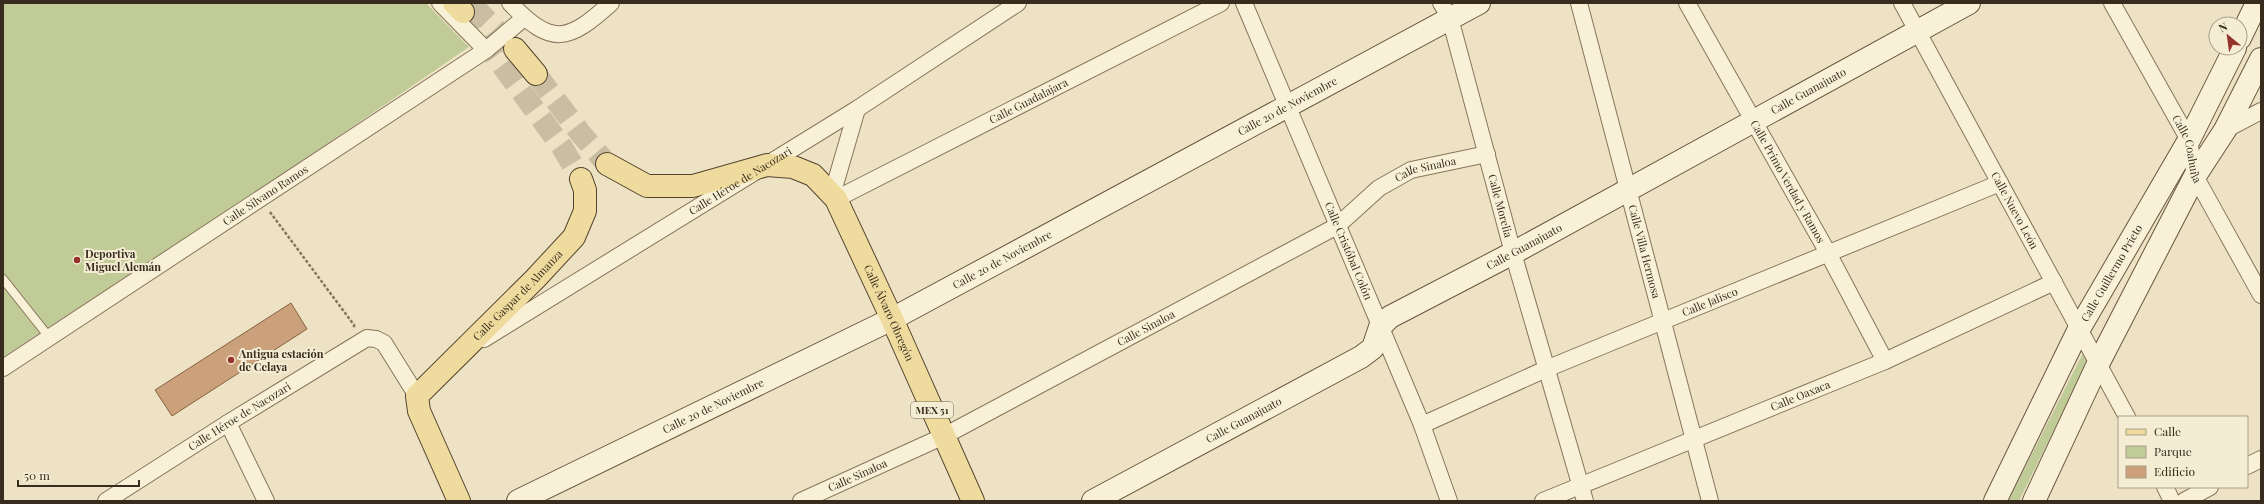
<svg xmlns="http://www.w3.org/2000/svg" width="2264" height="504" font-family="'Playfair Display',serif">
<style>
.green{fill:#c1cb98}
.building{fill:#caa17b;stroke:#856141}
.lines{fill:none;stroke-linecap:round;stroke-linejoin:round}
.primary-tunnel{stroke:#c9bea3;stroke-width:22;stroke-dasharray:22 11;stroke-linecap:butt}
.lane-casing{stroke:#87755b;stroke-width:10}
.street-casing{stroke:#87755b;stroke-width:18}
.secondary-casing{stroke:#69563e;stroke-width:24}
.primary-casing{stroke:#55432f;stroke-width:24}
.path{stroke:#87755b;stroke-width:2.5;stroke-dasharray:3 2;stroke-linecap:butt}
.lane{stroke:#f8f0d7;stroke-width:8}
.street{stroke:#f8f0d7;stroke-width:16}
.secondary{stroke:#f8f0d7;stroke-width:22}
.primary{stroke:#efdb9d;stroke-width:22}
.poi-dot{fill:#94322c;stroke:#f4edd3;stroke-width:1.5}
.labels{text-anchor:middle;stroke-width:4;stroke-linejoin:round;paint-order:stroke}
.shield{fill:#f4edd3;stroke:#706654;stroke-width:1}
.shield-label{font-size:10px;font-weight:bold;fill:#372c1e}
.street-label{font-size:11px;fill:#372c1e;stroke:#f4edd3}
.poi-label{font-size:11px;font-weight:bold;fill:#372c1e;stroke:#f4edd3;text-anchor:start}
</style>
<rect width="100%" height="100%" fill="#ede3c4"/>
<g class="green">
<polygon points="3,3 426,3 469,47 298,164 3,357"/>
<polygon points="2083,353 2088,361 2019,501 2008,501"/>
</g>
<polygon class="building" points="291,303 307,329 172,416 155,390"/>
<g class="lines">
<g class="primary-tunnel">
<polyline points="472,5 515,49"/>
<polyline points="463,12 562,147 581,179"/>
<polyline points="536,74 581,134 607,164"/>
</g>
<defs>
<polyline id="lane" points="3,279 49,337"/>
<g id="street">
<polyline points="440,3 486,50"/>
<path d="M510 3C552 47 568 42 611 3"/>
<path id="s1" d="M1244 3 1422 425 1449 501"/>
<path id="s2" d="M1441 3 1450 18 1513 253 1585 501"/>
<path id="s3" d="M1579 3 1710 501"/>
<path id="s4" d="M1687 3 1828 253 1885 361"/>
<path id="s5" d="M1902 3 2127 417"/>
<path id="s6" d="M2112 3 2189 140 2195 176 2261 295"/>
<polyline points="2225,130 2261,111"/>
<polyline points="832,195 857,109"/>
<path id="s7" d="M836 199 1221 3"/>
<path id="s8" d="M484 339 857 109 1018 3"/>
<path id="s9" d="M3 368 486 50 524 18"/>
<polyline points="228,423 266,501"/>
<path id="s10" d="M1422 425 1546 369 2000 183"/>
<polyline points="2247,466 2261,459"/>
<polyline points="2165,487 2172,501"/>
<path id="s11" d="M106 501 228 423 367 338 376 339 384 343 417 396"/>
<path id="s12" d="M801 501 944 436 1337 226 1379 188 1411 170 1487 154"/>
<path id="s13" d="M1543 501 1885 361 2054 282"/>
<polyline points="2184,501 2210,487"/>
</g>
<g id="secondary">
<polyline points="2240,38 2257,3"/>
<path id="s14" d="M518 501 892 319 1479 3"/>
<path id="s15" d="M1093 501 1361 357 1373 348 1380 327 1390 317 1513 253 1969 3"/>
<path id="s16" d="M1995 501 2079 329 2189 140 2235 48"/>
<polyline points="2034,501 2098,364 2195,176 2225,130 2261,59"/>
</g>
<g id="primary">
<polyline points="454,3 463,12"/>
<polyline points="515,49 536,74"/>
<path id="s17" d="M607 164 647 186H693L767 165 793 167 813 175 836 199 892 319 973 501"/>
<path id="s18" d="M459 501 419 411 417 396 535 279 574 237 585 211V190L581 179"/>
</g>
</defs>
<use href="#lane" class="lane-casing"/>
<use href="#street" class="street-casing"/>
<use href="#secondary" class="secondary-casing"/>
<use href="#primary" class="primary-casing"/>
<polyline class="path" points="270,212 354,325 354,329"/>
<use href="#lane" class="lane"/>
<use href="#street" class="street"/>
<use href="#secondary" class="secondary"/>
<use href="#primary" class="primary"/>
</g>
<g class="poi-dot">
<circle cx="77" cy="260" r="4"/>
<circle cx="231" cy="360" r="4"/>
</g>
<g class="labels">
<rect class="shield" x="911" y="402" width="42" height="16" rx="3"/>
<g class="shield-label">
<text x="932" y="414">MEX 51</text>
</g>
<g class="street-label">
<text dy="4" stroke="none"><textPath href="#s15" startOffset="831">Calle Guanajuato</textPath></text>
<text dy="4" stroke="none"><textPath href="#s7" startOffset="216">Calle Guadalajara</textPath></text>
<text dy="4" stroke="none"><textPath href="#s14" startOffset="865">Calle 20 de Noviembre</textPath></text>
<text dy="4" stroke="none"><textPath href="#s6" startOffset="165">Calle Coahuila</textPath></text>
<text dy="4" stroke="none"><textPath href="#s12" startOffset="710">Calle Sinaloa</textPath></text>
<text dy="4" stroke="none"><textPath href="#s8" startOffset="301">Calle Héroe de Nacozari</textPath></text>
<text dy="4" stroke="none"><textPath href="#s4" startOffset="205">Calle Primo Verdad y Ramos</textPath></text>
<text dy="4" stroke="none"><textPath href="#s9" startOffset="314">Calle Silvano Ramos</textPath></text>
<text dy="4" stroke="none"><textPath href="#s2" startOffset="212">Calle Morelia</textPath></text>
<text dy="4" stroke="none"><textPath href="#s5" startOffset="236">Calle Nuevo León</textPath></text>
<text dy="4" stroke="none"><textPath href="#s15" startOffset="507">Calle Guanajuato</textPath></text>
<text dy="4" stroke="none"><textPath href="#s1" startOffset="269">Calle Cristóbal Colón</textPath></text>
<text dy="4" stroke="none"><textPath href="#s3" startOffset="257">Calle Villa Hermosa</textPath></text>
<text dy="4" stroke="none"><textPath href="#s14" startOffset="541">Calle 20 de Noviembre</textPath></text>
<text dy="4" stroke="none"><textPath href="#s16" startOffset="256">Calle Guillermo Prieto</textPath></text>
<text dy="4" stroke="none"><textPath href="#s18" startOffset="256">Calle Gaspar de Almanza</textPath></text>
<text dy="4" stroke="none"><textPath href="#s10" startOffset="313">Calle Jalisco</textPath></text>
<text dy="4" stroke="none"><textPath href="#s17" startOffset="375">Calle Álvaro Obregón</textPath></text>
<text dy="4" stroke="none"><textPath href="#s12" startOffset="386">Calle Sinaloa</textPath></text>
<text dy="4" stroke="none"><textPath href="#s13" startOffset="278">Calle Oaxaca</textPath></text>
<text dy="4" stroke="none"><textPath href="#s14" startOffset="217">Calle 20 de Noviembre</textPath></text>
<text dy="4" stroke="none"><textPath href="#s11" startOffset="158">Calle Héroe de Nacozari</textPath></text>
<text dy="4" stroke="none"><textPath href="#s15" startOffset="171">Calle Guanajuato</textPath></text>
<text dy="4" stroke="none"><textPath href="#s12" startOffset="62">Calle Sinaloa</textPath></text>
</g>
<g class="poi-label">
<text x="85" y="258">Deportiva<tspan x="85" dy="13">Miguel Alemán</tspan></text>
<text x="239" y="358">Antigua estación<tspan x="239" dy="13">de Celaya</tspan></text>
</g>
</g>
<rect width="2264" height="504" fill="none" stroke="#372c1e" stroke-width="8"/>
<rect x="2118" y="416" width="130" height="72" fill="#f4edd3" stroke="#a8a08b"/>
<rect x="2126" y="429" width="20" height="6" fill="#efdb9d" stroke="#a8a08b"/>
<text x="2154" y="436" font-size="12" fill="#372c1e">Calle</text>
<rect x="2126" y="446" width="20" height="12" fill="#c1cb98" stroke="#a8a08b"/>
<text x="2154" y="456" font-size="12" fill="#372c1e">Parque</text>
<rect x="2126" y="466" width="20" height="12" fill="#caa17b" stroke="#a8a08b"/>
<text x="2154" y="476" font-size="12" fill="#372c1e">Edificio</text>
<g transform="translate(2228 36) rotate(331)"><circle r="19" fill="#f4edd3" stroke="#a8a08b"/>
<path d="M0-3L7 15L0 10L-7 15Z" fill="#94322c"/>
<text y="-6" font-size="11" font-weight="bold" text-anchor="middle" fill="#372c1e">N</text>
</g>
<path d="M18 480v6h121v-6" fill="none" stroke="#372c1e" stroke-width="2"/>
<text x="24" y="480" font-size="12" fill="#372c1e" stroke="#f4edd3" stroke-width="3" paint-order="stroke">50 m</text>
</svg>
